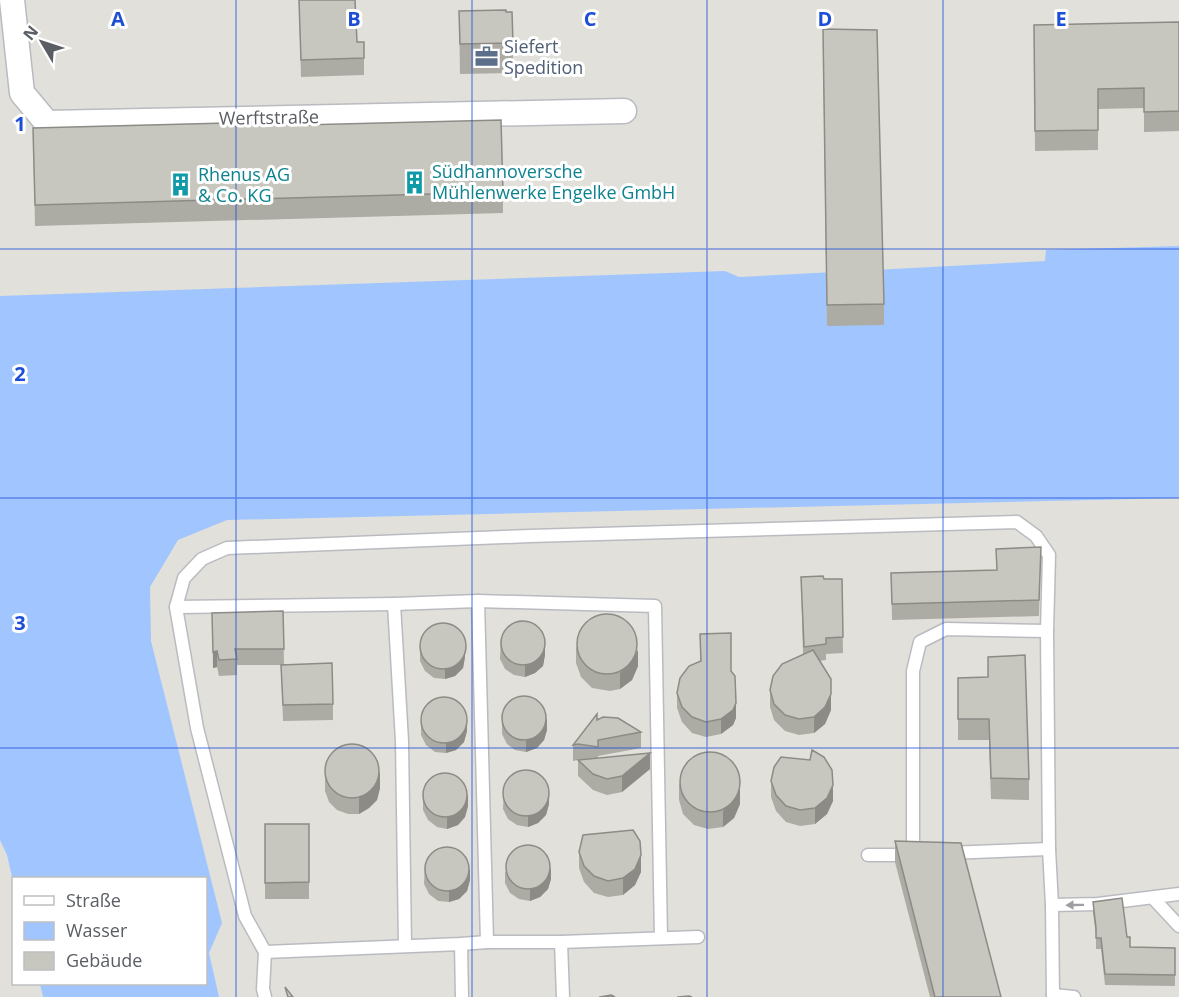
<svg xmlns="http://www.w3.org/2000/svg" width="1179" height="997" font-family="'Open Sans',sans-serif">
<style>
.industrial{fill:#e1e0da;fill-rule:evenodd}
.water{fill:#a1c6ff}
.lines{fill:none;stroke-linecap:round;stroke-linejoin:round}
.service-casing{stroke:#babbc1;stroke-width:15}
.minor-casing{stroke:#babbc1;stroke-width:27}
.service{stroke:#fff;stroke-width:12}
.minor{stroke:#fff;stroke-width:24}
.wall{fill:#acaba4}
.shaded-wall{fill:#8c8b86}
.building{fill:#c8c7bf;stroke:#8c8b86;stroke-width:1.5}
.oneway{fill:#9c9ea1}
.grid{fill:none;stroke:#1d4ed8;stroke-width:1.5;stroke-opacity:0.55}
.labels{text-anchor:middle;stroke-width:6;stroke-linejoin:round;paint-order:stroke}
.service-label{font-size:18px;fill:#4e5e75;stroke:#fff;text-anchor:start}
.street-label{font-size:18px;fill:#5a5d63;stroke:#fff}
.culture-label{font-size:18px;fill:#0d838f;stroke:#fff;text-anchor:start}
.grid-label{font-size:20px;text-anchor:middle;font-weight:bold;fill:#1d4ed8;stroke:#fff;stroke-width:6;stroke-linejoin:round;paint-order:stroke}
</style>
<rect width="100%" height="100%" fill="#edede2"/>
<path class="industrial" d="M0 0H1179V997H0ZM14 878H206V984H14Z"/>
<polygon class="water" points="1179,246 1179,498 227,520 178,540 150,587 151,641 222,923 209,953 219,997 43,997 40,984 206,984 206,878 14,878 13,881 7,855 0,840 0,296 725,271 739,277 1045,261 1046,250"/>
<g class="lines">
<defs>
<g id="service">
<polyline points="478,601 487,942"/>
<polyline points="394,604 402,741 405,946"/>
<polyline points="176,607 394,604 478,601 655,606 661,938"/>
<polyline points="948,853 1049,849"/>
<polyline points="868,855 909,855"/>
<polyline points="913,855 913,671 920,642 946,629 1047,631"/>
<polyline points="1153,898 1179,926"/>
<polyline points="1052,905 1098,904 1179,894"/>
<polyline points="561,942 563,997"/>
<polyline points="461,944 462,997"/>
<polyline points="265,952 461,944 487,942 561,942 698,937"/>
<polyline points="1053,995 1074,997"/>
<polyline points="265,997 263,989 265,952 245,916 197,728 176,607 184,578 202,559 227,548 530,536 1017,522 1036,536 1049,555 1047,631 1049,849 1052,905 1053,997"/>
</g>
<polyline id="minor" points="12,0 22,93 47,123 624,111"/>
</defs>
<use href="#service" class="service-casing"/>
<use href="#minor" class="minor-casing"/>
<use href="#service" class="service"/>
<use href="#minor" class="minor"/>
</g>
<g class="wall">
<polygon points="299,0 357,42 364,42 364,75 301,77"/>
<polygon points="459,11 513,43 513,73 460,74"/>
<polygon points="1179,22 1179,131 1144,132 1144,108 1098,109 1098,150 1035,151 1034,25"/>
<polygon points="823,51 884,304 884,325 827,326"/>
<polygon points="300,125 503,192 503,213 35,226 33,128"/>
<polygon points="1041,547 1039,616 892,620 891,573 997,570"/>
<polygon points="801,577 824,579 842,579 843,653 826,654 826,660 819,661 831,710 825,724 814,733 799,735 785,731 774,720 770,707 770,690 803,654"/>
<polygon points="283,611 284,665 333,704 333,720 283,721 281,665 237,665 237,675 219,676 217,667 213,668 212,613"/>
<polygon points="700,634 731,671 736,718 733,725 721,734 706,737 692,733 682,722 677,708 677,693 700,661"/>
<polygon points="501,637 545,655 543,666 535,673 525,677 514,675 505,669 500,659"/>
<polygon points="576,647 638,666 632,680 620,689 610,691 592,688 581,677 576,663"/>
<polygon points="420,651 465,657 463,668 455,676 445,679 434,678 425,671 420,661"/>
<polygon points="988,677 1029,779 1029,800 991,799 989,740 958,740 958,678"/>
<polygon points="502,712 547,730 544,740 537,748 526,752 515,750 507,744 502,734"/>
<polygon points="597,720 641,732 641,748 598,756 598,758 650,769 622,792 607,795 593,790 578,776 578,760 573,761 573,745"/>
<polygon points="421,724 467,731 464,742 456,750 446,753 435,752 426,745 421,735"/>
<polygon points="325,775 380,788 377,800 369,808 359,814 348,814 337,810 329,802 325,791"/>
<polygon points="771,781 833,801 827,814 815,824 800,826 786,822 776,811 771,797"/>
<polygon points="679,784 740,804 734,818 723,827 708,829 694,825 683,814 679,800"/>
<polygon points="504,787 549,804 546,815 538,823 528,827 517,825 508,819 503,809"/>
<polygon points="423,789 468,806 465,817 458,825 447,829 437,827 428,820 423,810"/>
<rect x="265" y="824" width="44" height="75"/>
<polygon points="895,841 1001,997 930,997 895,862"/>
<polygon points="579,852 641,872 635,885 623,895 608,897 594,893 584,882 579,868"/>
<polygon points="425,862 470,880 467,891 459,899 449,902 438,901 429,894 424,884"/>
<polygon points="505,872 551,879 548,889 540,897 530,901 519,899 510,893 505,883"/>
<polygon points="1093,902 1127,937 1130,947 1175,948 1175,986 1105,985 1101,949 1096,949 1096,935 1093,913"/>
</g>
<g class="shaded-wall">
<polygon points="545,644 545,655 543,666 535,673 525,677 525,666"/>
<polygon points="465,646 465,657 463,668 455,676 445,679 445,668"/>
<polygon points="638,650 638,666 632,680 620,689 620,673"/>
<polygon points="217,651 217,667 213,668 213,652"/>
<polygon points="831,694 831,710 825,724 814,733 814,717"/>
<polygon points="736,703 736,718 733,725 721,734 721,719"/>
<polygon points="547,719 547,730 544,740 537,748 526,752 526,741"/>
<polygon points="467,720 467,731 464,742 456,750 446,753 446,743"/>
<polygon points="650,753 650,769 622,792 622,776"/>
<polygon points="380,772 380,788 377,800 369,808 359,814 359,798"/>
<polygon points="833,785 833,801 827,814 815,824 815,808"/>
<polygon points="740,788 740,804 734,818 723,827 723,811"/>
<polygon points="549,794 549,804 546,815 538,823 528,827 528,816"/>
<polygon points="468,795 468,806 465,817 458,825 447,829 447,818"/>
<polygon points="641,855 641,872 635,885 623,895 623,878"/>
<polygon points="551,868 551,879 548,889 540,897 530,901 530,890"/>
<polygon points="470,869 470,880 467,891 459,899 449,902 449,891"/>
</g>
<g class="building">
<polygon points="299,0 355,0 357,42 364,42 364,58 301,60"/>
<polygon points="506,10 506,12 512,12 513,43 460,44 459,11"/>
<polygon points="1179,22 1179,111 1144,112 1144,88 1098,89 1098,130 1035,131 1034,25"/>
<polygon points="823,29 877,30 884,304 827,305"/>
<polygon points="501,120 503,192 35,205 33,128 299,121 300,125"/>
<polygon points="1041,547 1039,600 892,604 891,573 997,570 996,549"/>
<polygon points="823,576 824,579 842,579 843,637 826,638 826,644 804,647 801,577"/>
<polygon points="283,611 284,649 235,649 237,659 219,660 217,651 213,652 212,613"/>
<circle cx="607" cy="644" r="30"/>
<circle cx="523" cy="643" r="22"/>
<circle cx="443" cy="646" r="23"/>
<polygon points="731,633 731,671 735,676 736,703 733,710 721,719 706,722 692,717 682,707 677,693 680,678 689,666 701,661 700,634"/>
<polygon points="813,650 831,679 831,694 825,707 814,717 799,719 785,715 774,704 770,690 773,676 782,664"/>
<polygon points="1025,655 1029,779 991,778 989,719 958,719 958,678 988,677 988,657"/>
<polygon points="332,663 333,704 283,705 281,665"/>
<circle cx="524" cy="718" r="22"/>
<circle cx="444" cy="720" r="23"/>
<polygon points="597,714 597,720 603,717 618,718 641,732 598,740 598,747 578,744 573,745"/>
<circle cx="352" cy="771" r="27"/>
<polygon points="812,750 824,757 832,770 833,785 827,798 815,808 800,810 786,806 776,795 771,781 774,767 781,757 810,760"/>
<circle cx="710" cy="782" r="30"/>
<polygon points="650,753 622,776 607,779 593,774 578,760"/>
<circle cx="526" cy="793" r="23"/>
<circle cx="445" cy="795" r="22"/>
<polygon points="265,824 309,824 309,882 265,883"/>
<polygon points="633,830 640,841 641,855 635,869 623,878 608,881 594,876 584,866 579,852 583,835"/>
<polygon points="895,841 961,843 1001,997 935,997"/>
<circle cx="528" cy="867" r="22"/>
<circle cx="447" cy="869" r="22"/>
<polygon points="1122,898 1127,937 1130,937 1130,947 1175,948 1175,975 1105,974 1101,938 1096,938 1096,928 1093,902"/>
<polygon points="285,987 293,997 288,997"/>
<polygon points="611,995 615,997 599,997 600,997"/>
<polygon points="689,996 692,997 677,997 678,997"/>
</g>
<defs><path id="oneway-solid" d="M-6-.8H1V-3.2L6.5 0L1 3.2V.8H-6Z" transform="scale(1.5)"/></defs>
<use class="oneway" href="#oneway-solid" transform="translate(1075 905) rotate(179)"/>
<path class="grid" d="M236 0V997M472 0V997M707 0V997M943 0V997M0 249H1179M0 498H1179M0 748H1179"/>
<defs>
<symbol id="office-bare" viewBox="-9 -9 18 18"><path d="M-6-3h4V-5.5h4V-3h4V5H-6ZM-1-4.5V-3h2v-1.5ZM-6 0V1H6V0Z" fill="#5c6f8a" stroke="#fff" stroke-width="2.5" paint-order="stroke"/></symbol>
<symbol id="building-bare" viewBox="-9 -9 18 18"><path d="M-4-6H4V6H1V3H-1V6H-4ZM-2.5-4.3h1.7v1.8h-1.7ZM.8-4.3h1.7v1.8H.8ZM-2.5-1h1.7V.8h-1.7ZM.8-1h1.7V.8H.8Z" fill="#0f9aa8" stroke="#fff" stroke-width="2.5" paint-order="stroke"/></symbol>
</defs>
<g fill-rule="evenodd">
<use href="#office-bare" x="470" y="40" width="33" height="33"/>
<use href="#building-bare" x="398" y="166" width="33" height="33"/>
<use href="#building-bare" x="164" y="168" width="33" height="33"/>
</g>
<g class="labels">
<g class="service-label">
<text x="504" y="53">Siefert<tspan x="504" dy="21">Spedition</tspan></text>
</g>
<g class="street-label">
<text transform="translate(269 118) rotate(-1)" y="6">Werftstraße</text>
</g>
<g class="culture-label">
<text x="432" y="178">Südhannoversche<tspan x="432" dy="21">Mühlenwerke Engelke GmbH</tspan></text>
<text x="198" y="181">Rhenus AG<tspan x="198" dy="21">&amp; Co. KG</tspan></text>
</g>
</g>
<g class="grid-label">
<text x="118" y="26">A</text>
<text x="354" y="26">B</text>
<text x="590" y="26">C</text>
<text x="825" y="26">D</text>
<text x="1061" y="26">E</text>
<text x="20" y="131">1</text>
<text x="20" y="381">2</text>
<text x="20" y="630">3</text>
</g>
<rect x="12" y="877" width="195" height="108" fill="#ffffff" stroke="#bdbec1" stroke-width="1.5"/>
<rect x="24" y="896" width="30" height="9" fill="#ffffff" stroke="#bdbec1" stroke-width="1.5"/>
<text x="66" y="907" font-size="18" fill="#5a5d63">Straße</text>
<rect x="24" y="922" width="30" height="18" fill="#a1c6ff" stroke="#bdbec1" stroke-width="1.5"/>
<text x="66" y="937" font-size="18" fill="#5a5d63">Wasser</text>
<rect x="24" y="952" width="30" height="18" fill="#c8c7bf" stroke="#bdbec1" stroke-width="1.5"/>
<text x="66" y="967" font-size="18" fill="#5a5d63">Gebäude</text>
<g transform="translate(42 42) rotate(309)" stroke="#ffffff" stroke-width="4.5" paint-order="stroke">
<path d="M0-4.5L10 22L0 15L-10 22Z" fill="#5a5d63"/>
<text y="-9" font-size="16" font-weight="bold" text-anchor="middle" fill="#5a5d63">N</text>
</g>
</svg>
